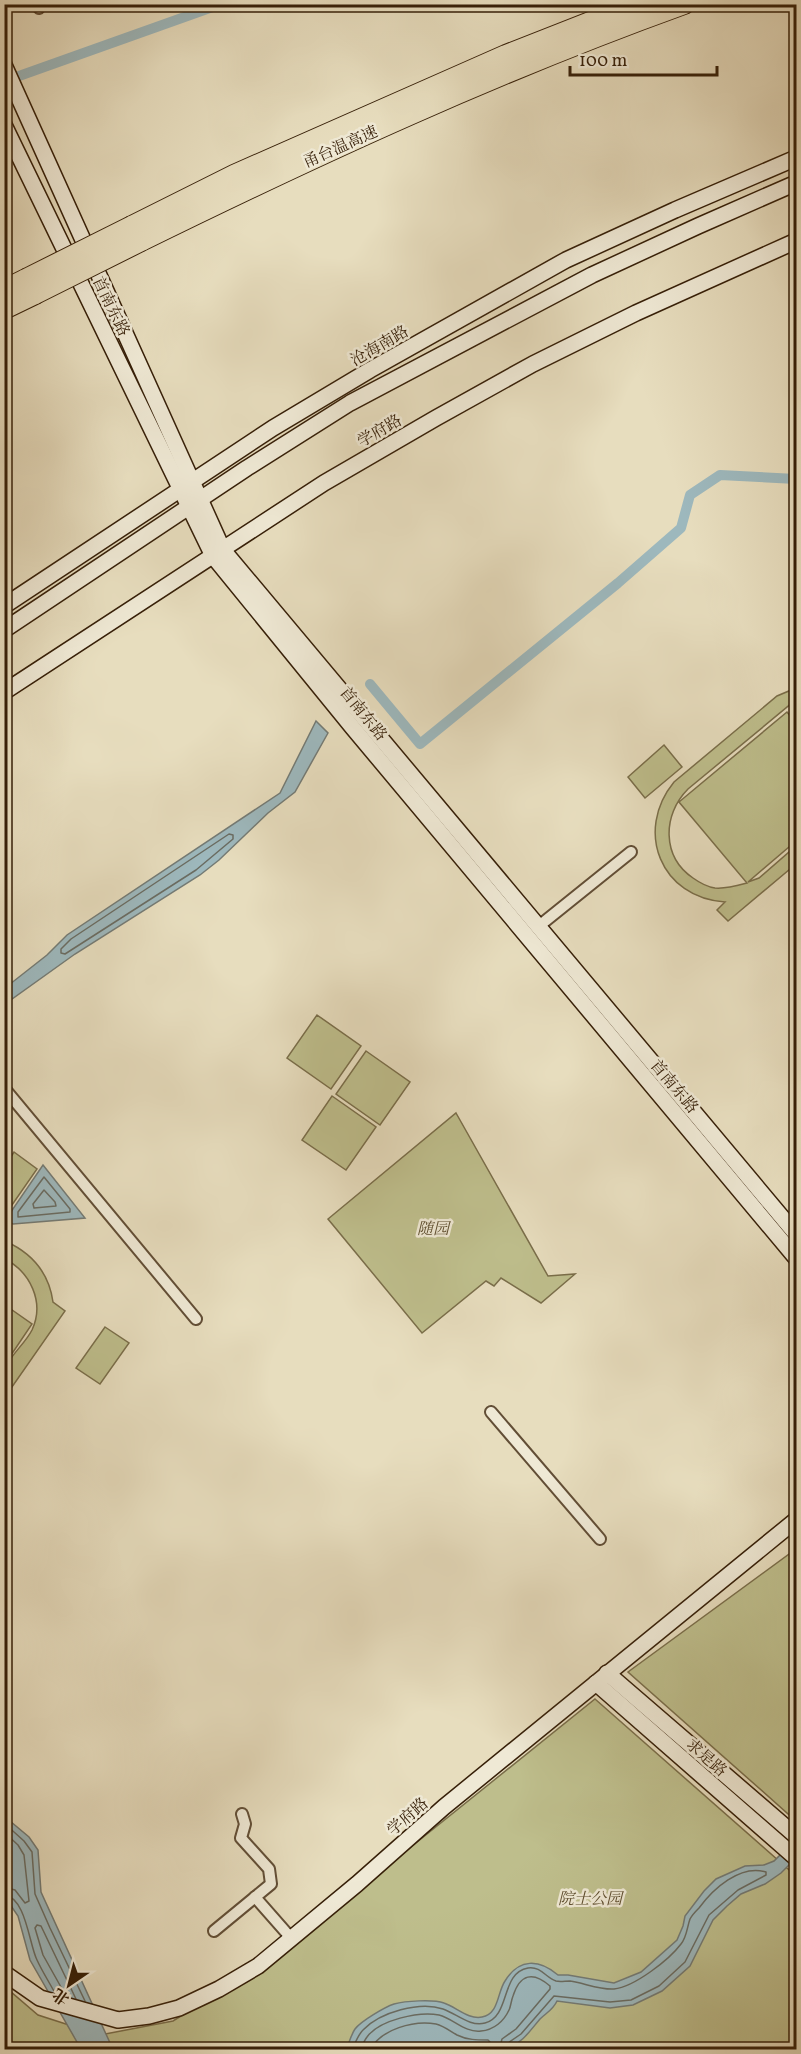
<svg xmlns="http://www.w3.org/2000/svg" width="801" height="2054" font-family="Vollkorn,'Noto Serif SC',serif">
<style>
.green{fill:#bebe8c;stroke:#7a6e4a;stroke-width:1.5}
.water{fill:#9db8bd;stroke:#747b75;stroke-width:1.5}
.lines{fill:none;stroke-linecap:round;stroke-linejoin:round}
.shore{stroke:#6a6c62;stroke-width:1.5}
.canal{stroke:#9db8bd;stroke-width:10}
.street-casing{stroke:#624e36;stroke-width:14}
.secondary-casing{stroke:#361f08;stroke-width:18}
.highway-casing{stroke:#361f08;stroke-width:22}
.street{stroke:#efe9d5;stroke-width:10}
.secondary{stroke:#efe9d5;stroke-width:15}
.highway{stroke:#e7ddbe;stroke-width:20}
.highway-bridge-casing{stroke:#361f08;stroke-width:22;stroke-linecap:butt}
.highway-bridge{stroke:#e7ddbe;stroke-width:20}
.labels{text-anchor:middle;stroke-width:5;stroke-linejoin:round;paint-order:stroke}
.street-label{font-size:16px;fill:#361f08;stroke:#efe9d5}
.park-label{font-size:16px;font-style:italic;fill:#5f4f30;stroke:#efe9d5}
</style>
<rect width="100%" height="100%" fill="#e7ddbe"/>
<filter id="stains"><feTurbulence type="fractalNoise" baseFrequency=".00333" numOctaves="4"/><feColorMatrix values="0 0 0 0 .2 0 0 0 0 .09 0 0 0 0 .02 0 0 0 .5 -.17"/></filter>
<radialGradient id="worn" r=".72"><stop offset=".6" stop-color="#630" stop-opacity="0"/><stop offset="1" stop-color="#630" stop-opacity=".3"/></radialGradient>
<g class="green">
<path d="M796 688V701L792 703 688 789C662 815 662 857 693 878 700 883 707 887 715 888 726 889 736 886 747 883L679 802 787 712 796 723V841L748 882 759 878 796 846V864L728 921 717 910 725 902C661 898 634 831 674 782L777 696Z"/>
<polygon points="664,745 682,767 645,798 628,777"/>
<polygon points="317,1015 361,1046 331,1089 287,1058"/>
<polygon points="366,1051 410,1082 380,1125 336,1094"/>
<polygon points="332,1096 376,1127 346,1170 302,1140"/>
<polygon points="456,1113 548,1276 575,1274 541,1303 501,1278 494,1286 486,1281 422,1333 328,1219"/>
<polygon points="14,1152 37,1169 5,1215 5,1166"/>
<path d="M5 1241C32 1253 49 1273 53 1302L65 1311 5 1397C4 1389 2 1376 5 1369 10 1355 25 1344 32 1330 45 1302 30 1272 5 1259Z"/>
<polygon points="5,1305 32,1324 5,1364"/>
<polygon points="105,1327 129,1343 100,1384 76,1368"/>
<polygon points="796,1549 796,1821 628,1672"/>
<polygon points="595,1699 796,1876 796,2049 15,2049 5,2041 4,1986 38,2015 100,2035 173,2021 264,1965"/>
</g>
<g class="water">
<polygon points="316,721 328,733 295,792 268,813 219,860 200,875 75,954 5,1004 5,988 47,955 67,935 280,793"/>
<polygon points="43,1165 85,1218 13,1224 6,1219"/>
<polygon points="4,1816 29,1837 38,1850 41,1892 111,2045 124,2049 81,2049 30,1960 18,1916 5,1897"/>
<path d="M796 1839V1858L781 1873 765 1884 741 1894 727 1906 713 1920 690 1966 662 1991 633 2005 610 2008 557 2001C553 2010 546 2013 540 2019 529 2032 523 2042 507 2049L346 2050C349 2043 351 2035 355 2029 361 2021 385 2007 394 2004 405 2001 433 1999 444 2003 456 2007 469 2020 482 2017 499 2014 497 1993 505 1981 519 1958 539 1959 558 1975H568L614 1983 641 1972 677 1940 683 1926 685 1916 704 1891 716 1879 745 1866 764 1865 774 1861Z"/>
</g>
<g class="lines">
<g class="shore">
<polygon points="229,834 233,835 233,839 196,870 65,954 61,953 61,949 71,939"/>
<polygon points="44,1177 70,1209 70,1212 18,1217 18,1212"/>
<polygon points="44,1190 55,1202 56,1206 34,1208 33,1204"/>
<polyline points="4,1823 24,1841 32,1852 35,1894 50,1928 85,2001"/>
<polyline points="4,1832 18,1845 24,1855 29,1901 25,1903 15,1890 4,1887"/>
<path d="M4 1895C26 1897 29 1944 37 1960 42 1971 49 1982 55 1993"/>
<polyline points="66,1996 43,1955 35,1928 37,1925 41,1926 76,1999"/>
<path d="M352 2050C355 2043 358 2035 363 2030 380 2012 420 2001 443 2009 457 2014 470 2027 485 2023 511 2016 500 1973 528 1968 541 1966 546 1978 556 1981 560 1982 565 1981 570 1981 584 1983 600 1990 614 1989 634 1987 669 1960 681 1944 687 1937 687 1927 690 1919 692 1915 696 1911 699 1908 713 1889 740 1864 766 1872V1875L738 1890 709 1915 685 1962 659 1986 631 2000 610 2002 554 1996 521 2034 508 2043 506 2050"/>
<path d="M360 2050C362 2046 364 2041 367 2037 379 2020 419 2011 439 2015 454 2019 465 2033 481 2031 494 2030 504 2021 509 2010 511 2006 511 2001 513 1996 520 1974 533 1971 550 1986V1989L516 2029 502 2039 499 2050"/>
<path d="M370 2050C381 2029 414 2020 436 2024 444 2026 450 2031 457 2035 467 2040 477 2040 488 2040L490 2042V2050"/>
</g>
<g class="canal">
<polyline points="5,81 221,4"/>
<polyline points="370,684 420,744 618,583 681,528 690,495 720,475 796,479"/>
</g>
<defs>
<g id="street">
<polyline points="38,4 39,8"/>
<polyline points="539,926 631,852"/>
<polyline points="4,1088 196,1319"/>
<polyline points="491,1412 600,1539"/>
<polyline points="255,1897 291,1938"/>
<polyline points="214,1931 271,1884 269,1869 241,1838 245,1824 242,1814"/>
</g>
<g id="secondary">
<polyline points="4,65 223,550 796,1234"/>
<polyline points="4,125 213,556 353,728 796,1258"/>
<polyline points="4,606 273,428 370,370 566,260 675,210 796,158"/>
<polyline points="4,630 247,468 350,403 592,275 698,226 796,183"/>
<polyline points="4,692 324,483 436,418 533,364 636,313 796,241"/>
<polyline points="607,1673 796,1836"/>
<polyline points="596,1683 796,1858"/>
<polyline points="4,1973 40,1998 118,2020 149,2016 179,2008 219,1989 258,1966 357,1884 444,1807 796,1520"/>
</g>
<g id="highway">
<polyline points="132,226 234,175 506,55 636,4"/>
<path d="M141 241C318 154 498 71 684 4"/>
<polyline points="4,290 26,279"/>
<polyline points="4,309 35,294"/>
</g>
</defs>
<use href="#street" class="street-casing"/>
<use href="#secondary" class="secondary-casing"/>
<use href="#highway" class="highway-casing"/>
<use href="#street" class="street"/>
<use href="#secondary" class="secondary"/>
<use href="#highway" class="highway"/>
<defs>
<g id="highway-bridge">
<polyline points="26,279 132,226"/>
<polyline points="35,294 141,241"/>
</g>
</defs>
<use href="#highway-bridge" class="highway-bridge-casing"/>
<use href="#highway-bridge" class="highway-bridge"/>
</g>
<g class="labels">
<g class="street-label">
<text transform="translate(340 146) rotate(-24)" y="6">甬台温高速</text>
<text transform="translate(112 306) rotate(64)" y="6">首南东路</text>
<text transform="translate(379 345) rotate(-30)" y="6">沧海南路</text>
<text transform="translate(379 430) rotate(-30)" y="6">学府路</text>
<text transform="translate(364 713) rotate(51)" y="6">首南东路</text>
<text transform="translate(675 1086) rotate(50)" y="6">首南东路</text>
<text transform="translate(707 1757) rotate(41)" y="6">求是路</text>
<text transform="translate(407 1816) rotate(-41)" y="6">学府路</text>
</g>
<g class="park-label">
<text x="433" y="1234">随园</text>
<text x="590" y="1904">院士公园</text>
</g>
</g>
<rect width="801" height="2054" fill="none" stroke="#e7ddbe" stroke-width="24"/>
<rect x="6" y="6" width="789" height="2042" fill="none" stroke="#361f08" stroke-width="3"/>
<rect x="12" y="12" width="777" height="2030" fill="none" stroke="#361f08" stroke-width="1.5"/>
<g transform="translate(69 1985) rotate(215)" stroke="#efe9d5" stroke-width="4.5" paint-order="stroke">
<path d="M0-4.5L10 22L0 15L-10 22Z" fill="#361f08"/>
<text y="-9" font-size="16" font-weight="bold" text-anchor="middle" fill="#361f08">北</text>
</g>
<path d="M570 66v9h147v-9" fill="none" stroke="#361f08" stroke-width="3"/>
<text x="579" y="66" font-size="18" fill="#361f08" stroke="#efe9d5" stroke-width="4.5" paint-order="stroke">100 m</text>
<rect width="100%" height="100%" filter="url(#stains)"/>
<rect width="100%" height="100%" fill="url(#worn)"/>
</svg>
